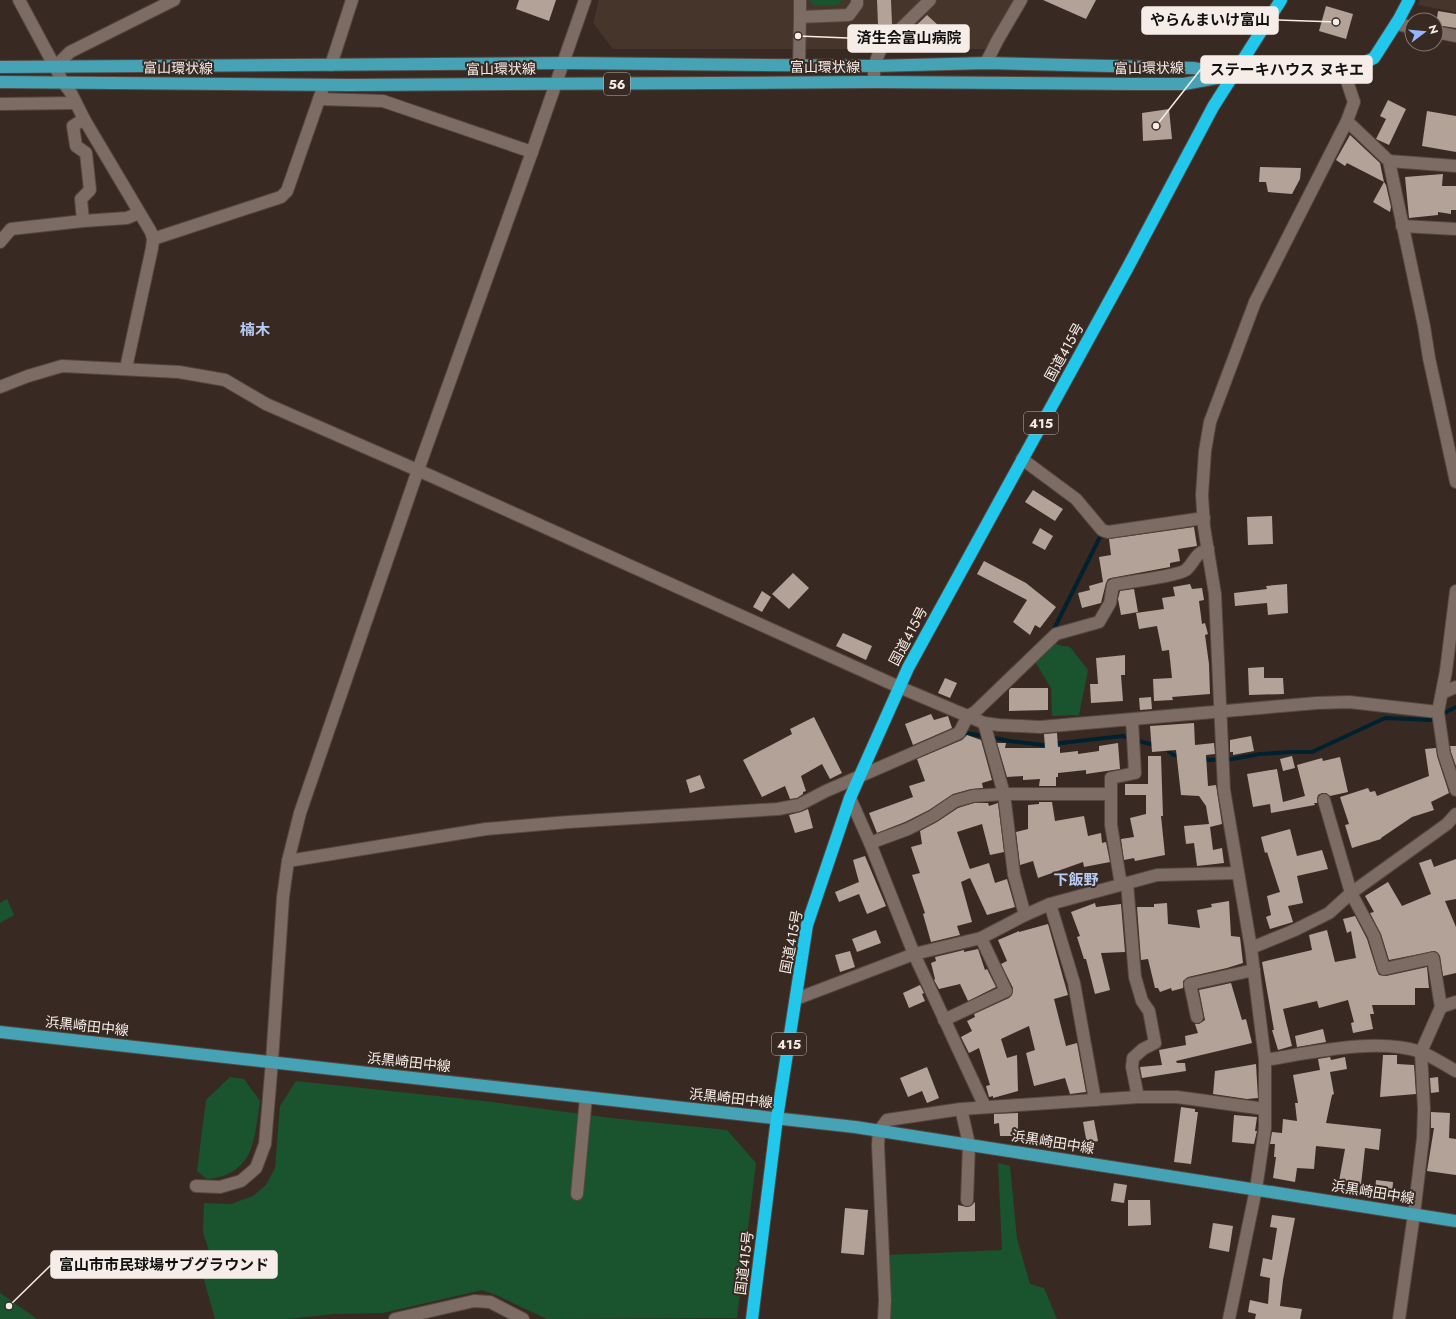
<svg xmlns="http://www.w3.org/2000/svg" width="1456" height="1319" font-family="Jost,'Noto Sans JP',sans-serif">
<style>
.education{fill:#45352a}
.medical{fill:#46352b}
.green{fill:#1a542e}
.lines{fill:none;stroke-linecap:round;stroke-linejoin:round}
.stream{stroke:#00212f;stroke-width:4}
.building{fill:#b3a298}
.minor-casing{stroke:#534740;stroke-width:14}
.major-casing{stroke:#534740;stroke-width:14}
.highway-casing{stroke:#534740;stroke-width:14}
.minor{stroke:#7c6c63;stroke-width:12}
.major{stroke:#45a3b5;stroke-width:12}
.highway{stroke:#21c8eb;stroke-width:12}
.labels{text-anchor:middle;stroke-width:4;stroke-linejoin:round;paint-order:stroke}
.shield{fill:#382a22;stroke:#bdb2ad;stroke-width:1}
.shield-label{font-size:13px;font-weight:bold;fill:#f6ede8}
.street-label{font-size:14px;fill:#f6ede8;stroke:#382a22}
.neighbourhood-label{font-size:15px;font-weight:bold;fill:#b8cbf3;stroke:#382a22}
.leader{fill:none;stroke:#f6ede8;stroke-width:1.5}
.callout-dot{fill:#f6ede8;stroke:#382a22;stroke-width:1.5}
.callout{fill:#f6ede8;stroke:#f6ede8;stroke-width:1.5}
.callout-label{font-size:15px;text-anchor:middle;font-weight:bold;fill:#111}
</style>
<rect width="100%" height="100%" fill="#382a22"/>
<polygon class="education" points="1420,0 1456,0 1456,12 1418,5"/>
<polygon class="medical" points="599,0 1014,0 986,49 613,49 593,23"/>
<g class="green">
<polygon points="809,0 843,0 837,5 814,6"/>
<polygon points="1051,641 1058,645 1070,647 1088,670 1079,715 1052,716 1051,688 1034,660"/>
<polygon points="7,899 14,915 0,923 0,903"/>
<path d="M230 1077 244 1079 260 1101C254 1139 255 1174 207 1179L197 1171 206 1100Z"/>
<polygon points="296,1081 484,1101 611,1118 727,1130 756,1163 737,1318 547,1319 496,1295 482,1290 383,1313 334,1314 287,1319 215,1319 203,1276 209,1251 203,1232 204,1203 231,1204 253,1196 266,1185 275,1168 280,1106"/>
<polygon points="998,1163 1010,1166 1017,1239 1030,1284 1044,1288 1057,1319 888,1319 888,1255 1002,1250"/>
<polygon points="0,1293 37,1319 0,1319"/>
</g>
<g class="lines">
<g class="stream">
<polyline points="1053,631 1101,535"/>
<polyline points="961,732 1010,741 1043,745 1123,736 1142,742 1155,745"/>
<polyline points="1164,747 1173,755 1182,756"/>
<polyline points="1202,759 1210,760 1232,759 1260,754 1292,752 1312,752 1385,718 1430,720 1456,707"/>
</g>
</g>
<g class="building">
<polygon points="519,0 556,0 549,21 516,9"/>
<polygon points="877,0 891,0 892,24 878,24"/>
<polygon points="1043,0 1096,0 1086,19"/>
<polygon points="1326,6 1353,14 1346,39 1319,31"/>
<polygon points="1438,11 1456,14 1456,28 1436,25"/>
<polygon points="927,15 939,26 936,49 892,49"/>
<polygon points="1388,100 1406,109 1389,145 1376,139 1386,119 1380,116"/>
<polygon points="1169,109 1172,139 1143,141 1142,113"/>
<polygon points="1427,111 1456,116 1456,152 1422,146"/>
<polygon points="1350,135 1380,163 1384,182 1347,163 1345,166 1336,160"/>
<polygon points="1260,167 1301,168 1300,179 1292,194 1268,192 1266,182 1259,182"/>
<polygon points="1443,174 1442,186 1456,186 1456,210 1451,210 1451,214 1438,212 1438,215 1409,218 1405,177"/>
<polygon points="1384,182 1386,185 1391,207 1390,212 1373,202"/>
<polygon points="1033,490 1063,509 1055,521 1025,502"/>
<polygon points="1272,516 1273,544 1248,545 1247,517"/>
<polygon points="1194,527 1197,546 1178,549 1180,561 1170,563 1170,567 1111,578 1108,579 1106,583 1101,603 1082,608 1078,593 1090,590 1089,586 1103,582 1099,557 1111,555 1109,539"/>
<polygon points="1040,528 1053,536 1045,550 1032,543"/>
<polygon points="984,561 1026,583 1056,607 1040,628 1035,625 1030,635 1013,622 1027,600 977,574"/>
<polygon points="793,573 809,588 789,609 772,594"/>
<polygon points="1190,584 1192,589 1202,588 1204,600 1199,601 1202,624 1205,623 1208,634 1205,635 1209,664 1210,694 1172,697 1173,700 1154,701 1153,679 1172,678 1169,650 1162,651 1157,626 1139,629 1136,613 1164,609 1162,598 1175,596 1173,587"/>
<polygon points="1287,584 1288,613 1268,615 1267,603 1235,606 1234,593 1267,589 1266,586"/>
<polygon points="1134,589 1138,612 1121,615 1118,599 1120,591"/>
<polygon points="762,591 771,597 762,612 753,607"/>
<polygon points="843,633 872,646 866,660 836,646"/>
<polygon points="1125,655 1125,675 1121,675 1123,701 1091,703 1090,684 1098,684 1096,658"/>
<polygon points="1264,667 1264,678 1283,678 1284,694 1249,695 1248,668"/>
<polygon points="945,678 957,683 950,698 938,693"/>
<polygon points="1011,688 1048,688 1048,710 1009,711 1009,690"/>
<polygon points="1151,697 1152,709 1140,710 1139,698"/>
<polygon points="931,714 934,720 948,716 952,728 913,745 905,724"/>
<polygon points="814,717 842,773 830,779 822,764 801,776 806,791 803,792 803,794 797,798 790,799 785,786 762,797 743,760 792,734 790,729"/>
<polygon points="1194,723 1195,745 1214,743 1215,754 1206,755 1208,786 1216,785 1222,824 1210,827 1213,850 1222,848 1224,863 1197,866 1194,843 1186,844 1184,826 1209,824 1206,806 1199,796 1181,795 1176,750 1152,752 1150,726"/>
<polygon points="1057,733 1058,747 1060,747 1060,753 1078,751 1078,754 1099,751 1099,746 1118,743 1120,769 1086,774 1086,770 1058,773 1058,777 1056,777 1056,786 1039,786 1040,779 1023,780 1023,776 1007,777 997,743 1006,743 1005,748 1045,748 1044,734"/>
<polygon points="967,735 981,740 992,780 982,783 983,788 971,789 953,794 929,810 905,822 877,833 869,813 913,797 909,786 925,781 917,759 962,740"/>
<polygon points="1251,736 1254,751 1233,755 1233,752 1230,752 1230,740"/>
<polygon points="1450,746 1456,746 1456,766 1451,752"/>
<polygon points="1436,748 1437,756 1449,793 1431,802 1434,810 1412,817 1381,838 1381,839 1352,848 1345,825 1349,824 1340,797 1368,788 1370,792 1375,791 1377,796 1429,776 1425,749"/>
<polygon points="1148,756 1161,756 1163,816 1161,816 1165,855 1135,861 1134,858 1124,860 1121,839 1134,837 1130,818 1146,814 1146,795 1125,795 1125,784 1148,784"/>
<polygon points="1292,756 1295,768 1283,771 1280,759"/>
<polygon points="1340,757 1348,792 1330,796 1326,793 1322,793 1318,795 1317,799 1317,803 1314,803 1315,805 1271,813 1270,804 1253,807 1247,774 1277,769 1283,802 1305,796 1297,765 1322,758 1323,761"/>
<polygon points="700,775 705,788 690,793 686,780"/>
<polygon points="1039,802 1052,802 1055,821 1084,816 1088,836 1101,833 1102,843 1106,842 1110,862 1084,867 1083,862 1038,878 1033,861 1020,865 1016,832 1028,829 1028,805 1039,804"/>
<polygon points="974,803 988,803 989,806 998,803 1004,852 990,855 982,824 957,832 969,867 970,869 989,863 995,883 1007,879 1015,907 987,915 970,878 961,882 972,922 957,926 960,935 931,942 923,914 925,913 912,875 920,873 911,847 922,844 920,831 937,822 958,808"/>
<polygon points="808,809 813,828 795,833 789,815 801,812"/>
<polygon points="1290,829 1297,856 1322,850 1328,869 1297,876 1303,903 1288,906 1293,922 1270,929 1266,917 1271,915 1267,896 1280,892 1267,852 1265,853 1261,837"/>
<polygon points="865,856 886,906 867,914 859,894 839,902 835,892 859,882 853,860"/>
<polygon points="1431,859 1434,867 1456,859 1456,899 1445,901 1456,927 1456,973 1443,976 1440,956 1438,953 1435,951 1389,960 1381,934 1370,913 1374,912 1365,896 1388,882 1402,906 1431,894 1419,863"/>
<polygon points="1229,901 1231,936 1240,937 1243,963 1227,968 1188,977 1183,981 1183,988 1172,991 1171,988 1160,992 1158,988 1155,988 1148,959 1141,960 1137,907 1154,907 1154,904 1167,903 1168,924 1200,928 1197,910 1212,907 1211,904"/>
<polygon points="1095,903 1096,907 1121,904 1125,952 1101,953 1110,990 1095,994 1086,959 1084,959 1077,937 1080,936 1071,912"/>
<polygon points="1355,916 1367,939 1377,971 1379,975 1386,976 1427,967 1429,988 1415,988 1415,1005 1372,1005 1374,1014 1370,1014 1373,1029 1353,1033 1351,1023 1354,1022 1348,1000 1319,1008 1317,1001 1283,1009 1292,1046 1278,1050 1272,1030 1274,1030 1262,962 1312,950 1309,935 1327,930 1335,962 1356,958 1351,931 1347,933 1343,919"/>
<polygon points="1048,924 1068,995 1054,999 1066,1046 1077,1043 1086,1092 1070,1094 1065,1078 1034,1086 1026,1053 1035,1050 1029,1026 1001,1039 1007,1058 1017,1055 1018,1091 993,1098 993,1096 989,1097 986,1086 990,1085 979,1048 969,1053 961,1037 972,1031 967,1021 975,1017 974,1014 1009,998 1012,995 1013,988 1001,964 1007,961 998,940 1019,931 1019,932"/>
<polygon points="876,930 881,943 857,952 852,939"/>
<polygon points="978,949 985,970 987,969 996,987 968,1001 960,984 939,989 934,980 935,979 931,963 936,961 935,957 964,950 964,952"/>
<polygon points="850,951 855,967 840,972 835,955"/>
<polygon points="1231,983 1242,1020 1246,1019 1252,1043 1176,1061 1177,1063 1185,1063 1186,1071 1142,1078 1140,1067 1162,1065 1159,1050 1186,1045 1185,1036 1198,1033 1195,1024 1199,1024 1205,1020 1199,990"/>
<polygon points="920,985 924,993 922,994 925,1001 909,1008 903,993"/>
<polygon points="1323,1029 1326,1042 1297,1047 1295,1036"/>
<polygon points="1383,1055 1397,1055 1397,1064 1414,1065 1416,1094 1380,1097"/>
<polygon points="1330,1057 1331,1060 1345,1057 1347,1069 1330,1072 1334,1094 1332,1095 1326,1123 1381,1129 1379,1150 1365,1148 1361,1185 1339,1181 1345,1149 1316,1146 1314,1169 1297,1168 1295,1182 1273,1178 1276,1157 1274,1157 1275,1144 1270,1144 1272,1132 1282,1133 1283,1119 1297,1121 1295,1103 1298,1103 1293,1075 1320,1070 1318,1059"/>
<polygon points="1256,1064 1258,1098 1247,1099 1213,1094 1215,1071"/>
<polygon points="927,1067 939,1098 927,1103 922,1091 908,1097 900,1078"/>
<polygon points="1438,1077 1439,1092 1431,1093 1430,1078"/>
<polygon points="1181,1107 1195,1109 1195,1112 1198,1112 1191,1164 1174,1162"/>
<polygon points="1431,1112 1450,1113 1449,1138 1456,1139 1456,1175 1427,1171 1434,1128 1431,1128"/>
<polygon points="1018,1113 1018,1136 1000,1136 999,1123 994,1124 994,1114"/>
<polygon points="1234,1115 1257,1117 1255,1131 1257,1131 1254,1144 1232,1142"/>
<polygon points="1094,1120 1098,1141 1087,1144 1083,1122"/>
<polygon points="1376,1180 1393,1182 1392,1194 1375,1192"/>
<polygon points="1114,1183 1127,1185 1124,1203 1111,1201"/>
<polygon points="1128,1200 1150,1200 1151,1225 1128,1226"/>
<polygon points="975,1202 975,1221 958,1221 958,1205 967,1207 971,1206"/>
<polygon points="845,1208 868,1210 864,1255 841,1253"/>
<polygon points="1272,1215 1295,1218 1283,1280 1280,1306 1302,1309 1300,1319 1255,1319 1256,1314 1248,1312 1250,1300 1268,1304 1270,1278 1260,1276 1263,1258 1272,1260 1277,1228 1270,1227"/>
<polygon points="1213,1223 1233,1226 1229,1252 1209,1248"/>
</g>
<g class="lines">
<defs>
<g id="minor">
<polyline points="19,0 63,82 71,93 84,119 151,232 153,239 152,248 126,368"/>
<polyline points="800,0 800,17 849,15 857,4 857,0"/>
<polyline points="1396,24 1412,27"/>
<polyline points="1436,32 1456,36"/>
<polyline points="986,63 997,41 1021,0"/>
<polyline points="331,65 352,0"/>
<polyline points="799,66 800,17"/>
<polyline points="55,67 70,52 174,0"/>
<polyline points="874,82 874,66 881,48 930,0"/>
<polyline points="319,99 383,101 532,152"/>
<polyline points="0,104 76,103"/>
<polyline points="1347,121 1389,161 1424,326 1429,358 1456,482"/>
<polyline points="1389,161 1456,166"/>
<polyline points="83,221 81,199 90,190 86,153 76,146 73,126 84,119"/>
<polyline points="1402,226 1456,229"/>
<polyline points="153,239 281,197 287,191 324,85"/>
<polyline points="0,242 11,229 83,221 127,218 139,213"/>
<polyline points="0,387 28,376 62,366 179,372 225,380 266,404 431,476 899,687 984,723 999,725 1040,727 1317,703 1349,702 1438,712"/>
<polyline points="1022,459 1076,499 1102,530 1108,532 1204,518"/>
<polyline points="1456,591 1446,671 1438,712 1444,754 1456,790"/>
<polyline points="1442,693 1456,687"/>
<polyline points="984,723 1004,794 1014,875 1025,915"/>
<polyline points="850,798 870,843 914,954 985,1107"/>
<polyline points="1324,800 1351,893 1374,936 1384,969 1433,958 1441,1007 1421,1052 1424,1109 1423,1138 1414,1214 1399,1319"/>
<polyline points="870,843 908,829 933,816 955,801 973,796 1004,794 1111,794"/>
<path d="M288 861 486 829 568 822 778 809 799 805 826 791 959 733 968 716 975 712 1056 634 1099 622 1110 603 1113 585C1126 582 1178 576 1186 570 1196 561 1193 555 1208 549"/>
<polyline points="1127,883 1135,977 1142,1001 1149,1011 1155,1043 1143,1049 1133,1058 1132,1067 1138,1097"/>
<polyline points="1121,885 1111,825 1111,778 1135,773 1132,720"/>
<polyline points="1050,904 1074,983 1095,1100"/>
<polyline points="1251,948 1295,930 1329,913 1351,893 1447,824 1456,814"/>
<polyline points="796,999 914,954 981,938 1025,915 1050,904 1157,875 1238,873"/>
<polyline points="1441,1007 1456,1002"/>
<polyline points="1197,1017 1190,984 1254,970"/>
<polyline points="944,1020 1006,991 981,938"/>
<path d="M1265 1060C1310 1053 1377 1037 1421 1052 1433 1057 1445 1065 1456 1071"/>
<polyline points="196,1186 220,1187 241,1181 256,1168 265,1144 272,1061 283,897 288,861 300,813 418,470 532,152 585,0"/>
<polyline points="577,1194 586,1097"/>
<polyline points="967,1200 969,1144 961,1109 1138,1097 1177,1097 1265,1109"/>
<polyline points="395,1319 474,1301 490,1302 523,1319"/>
<polyline points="884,1319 885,1300 878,1145 879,1131 887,1120 961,1109"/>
<polyline points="1229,1319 1256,1189 1265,1128 1265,1060 1251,948 1224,790 1215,594 1204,527 1202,495 1205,451 1210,422 1255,302 1347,121 1354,102 1344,72"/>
</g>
<g id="major">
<polyline points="0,67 564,63 874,66 986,63 1193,68 1222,73"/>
<polyline points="0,82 349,85 874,82 1132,84 1184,84 1233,75"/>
<polyline points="0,1032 855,1127 1456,1221"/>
</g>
<g id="highway">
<polyline points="1233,75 1344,72 1374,58 1399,19 1409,0"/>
<polyline points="752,1319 777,1118 807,925 850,798 908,668 1128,267 1213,107 1281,0"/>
</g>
</defs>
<use href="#minor" class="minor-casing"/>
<use href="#major" class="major-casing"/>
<use href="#highway" class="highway-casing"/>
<use href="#minor" class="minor"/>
<use href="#major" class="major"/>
<use href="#highway" class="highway"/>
</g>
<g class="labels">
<g class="shield">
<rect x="604" y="73" width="26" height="22" rx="3"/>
<rect x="1024" y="412" width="34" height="22" rx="3"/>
<rect x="772" y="1033" width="34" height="22" rx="3"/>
</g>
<g class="shield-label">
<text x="617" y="89">56</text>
<text x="1041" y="428">415</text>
<text x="789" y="1049">415</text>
</g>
<g class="street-label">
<text x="825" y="72">富山環状線</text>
<text transform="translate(178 68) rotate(1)" y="5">富山環状線</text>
<text transform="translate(1149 68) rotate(-1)" y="5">富山環状線</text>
<text transform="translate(501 69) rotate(-1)" y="5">富山環状線</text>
<text transform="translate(1064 352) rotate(-61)" y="5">国道415号</text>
<text transform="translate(908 636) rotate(-62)" y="5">国道415号</text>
<text transform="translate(791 942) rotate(-79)" y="5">国道415号</text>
<text transform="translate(87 1026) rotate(6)" y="5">浜黒崎田中線</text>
<text transform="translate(409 1062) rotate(6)" y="5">浜黒崎田中線</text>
<text transform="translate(731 1098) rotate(6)" y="5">浜黒崎田中線</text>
<text transform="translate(1053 1142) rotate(9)" y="5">浜黒崎田中線</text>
<text transform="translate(1373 1192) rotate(9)" y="5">浜黒崎田中線</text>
<text transform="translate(744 1263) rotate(-83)" y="5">国道415号</text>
</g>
<g class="neighbourhood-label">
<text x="255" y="335">楠木</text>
<text x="1076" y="885">下飯野</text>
</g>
</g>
<path class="leader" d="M1336 22L1278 20M798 36L848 38M1156 126L1201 69M9 1306L51 1265"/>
<g class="callout-dot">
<circle cx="1336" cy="22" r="4"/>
<circle cx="798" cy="36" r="4"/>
<circle cx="1156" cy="126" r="4"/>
<circle cx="9" cy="1306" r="4"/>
</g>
<g class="callout">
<rect x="1142" y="7" width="136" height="27" rx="4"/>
<rect x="848" y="25" width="121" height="27" rx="4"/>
<rect x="1201" y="56" width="171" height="27" rx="4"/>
<rect x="51" y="1251" width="226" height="27" rx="4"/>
</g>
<g class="callout-label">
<text x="1210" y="25">やらんまいけ富山</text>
<text x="909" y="43">済生会富山病院</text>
<text x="1287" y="75">ステーキハウス ヌキエ</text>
<text x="164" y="1270">富山市市民球場サブグラウンド</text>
</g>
<g transform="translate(1424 32) rotate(74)"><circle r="19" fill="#382a22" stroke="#847871"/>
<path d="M0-3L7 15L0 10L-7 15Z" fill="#95b6fd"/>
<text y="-6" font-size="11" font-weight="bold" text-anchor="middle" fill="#f6ede8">N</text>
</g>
</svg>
